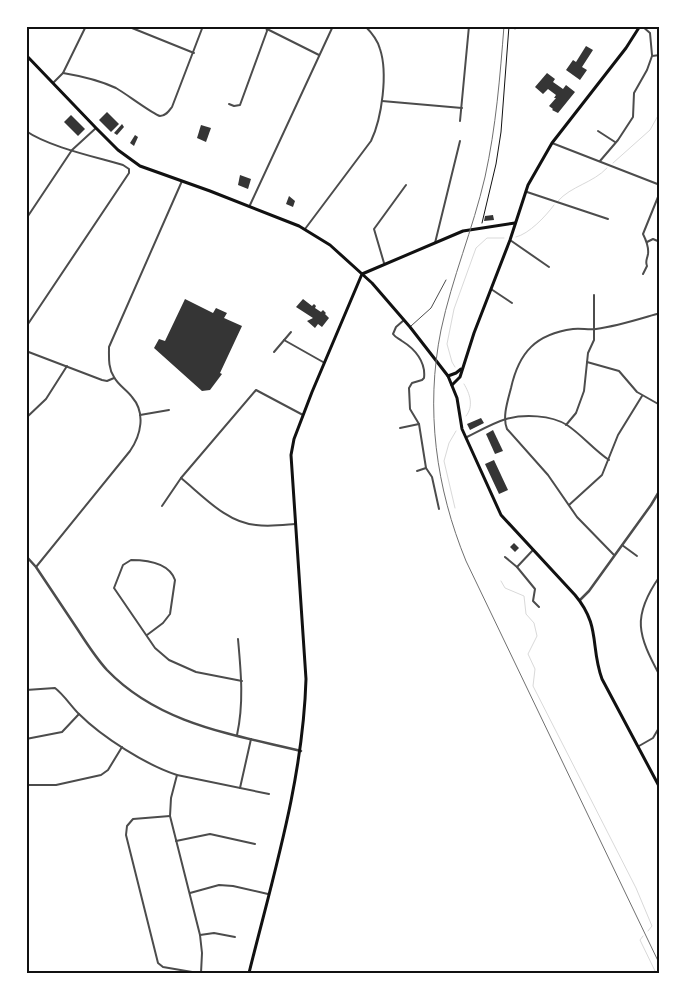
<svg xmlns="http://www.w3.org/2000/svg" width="686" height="999" font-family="Literata,serif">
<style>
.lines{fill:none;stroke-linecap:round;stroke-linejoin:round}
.stream{stroke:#d9d9d9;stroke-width:1}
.building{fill:#353535}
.path{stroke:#111;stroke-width:1}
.service{stroke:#4c4c4c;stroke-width:1}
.minor{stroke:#4c4c4c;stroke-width:2}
.tertiary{stroke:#4c4c4c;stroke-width:2.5}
.secondary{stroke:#111;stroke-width:3}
.primary{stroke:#111;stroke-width:3}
.rail{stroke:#707070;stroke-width:1}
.neatline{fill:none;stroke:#111;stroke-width:2}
</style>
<rect width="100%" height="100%" fill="#fff"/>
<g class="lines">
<g class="stream">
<polyline points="613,163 650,130 660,112"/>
<path d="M558 201C571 186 593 183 607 168"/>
<path d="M516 237C529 234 546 216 554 205"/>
<polyline points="455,367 452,362 447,344 454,309 476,248 487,238 504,238"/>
<path d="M464 384C470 394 474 406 466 416"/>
<polyline points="455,508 444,461 449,443 456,431"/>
<polyline points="501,581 505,588 524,596 526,614 534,623 537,636 528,654 535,669 533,686 636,888 652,926 648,931"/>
<polyline points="643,936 640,940 656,973"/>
</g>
</g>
<g class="building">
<polygon points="586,46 593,50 582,67 587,70 580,80 566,70 573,60 576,62"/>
<polygon points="547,73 555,79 553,82 563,89 566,85 575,92 558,113 552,110 553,109 549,106 556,98 554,98 556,95 548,89 543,94 535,87"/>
<polygon points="107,112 119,124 111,132 99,120"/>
<polygon points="71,115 85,129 78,136 64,122"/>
<polygon points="122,124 124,127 117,135 114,133"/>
<polygon points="201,125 211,128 206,142 197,138"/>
<polygon points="135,135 138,137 134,146 130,143"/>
<polygon points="240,175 251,179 248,189 238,185"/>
<polygon points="289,196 295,201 293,207 286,204"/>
<polygon points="493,215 494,220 484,221 485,216"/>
<polygon points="185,299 213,313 216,308 227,313 224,318 242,326 220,373 222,374 210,390 202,391 154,348 159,339 165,341"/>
<polygon points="303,299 312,306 314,304 316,306 315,308 321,312 323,310 326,313 325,314 329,318 322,327 318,324 315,328 307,321 313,318 296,307"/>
<polygon points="481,418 484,423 470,430 467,424"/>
<polygon points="493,430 503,451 495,454 486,434"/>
<polygon points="494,460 508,490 499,494 485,464"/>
<polygon points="514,543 519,548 515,552 510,547"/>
</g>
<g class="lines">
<polyline class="path" points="482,223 496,164 501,132 509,26"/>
<g class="service">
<polyline points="515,29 515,26"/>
<polyline points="411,326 431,308 446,280"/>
</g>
<g class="minor">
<polyline points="127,26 194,53"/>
<polyline points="642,26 650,33 652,55"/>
<polyline points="267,29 319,55"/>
<path d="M63 73C81 76 99 80 116 88 125 93 154 115 160 116 166 116 169 111 172 107L203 26"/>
<polyline points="53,83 63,73 86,26"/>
<polyline points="382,101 462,108"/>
<polyline points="229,104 234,106 240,105 267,31 266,26"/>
<polyline points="460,121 469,26"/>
<path d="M26 131C49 147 96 157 123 165L129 169V173L26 327"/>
<polyline points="598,131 615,142"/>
<polyline points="552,143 660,185"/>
<polyline points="600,161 618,140 633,117 634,93 647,70 652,56 660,55"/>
<polyline points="527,192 608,219"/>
<polyline points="250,205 333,26"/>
<polyline points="26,219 72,150 96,128"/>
<path d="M305 229 371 141C382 118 388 73 380 49 378 41 371 32 365 26"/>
<polyline points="510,240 549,267"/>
<polyline points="647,242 653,239 660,242"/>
<polyline points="435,243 460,141"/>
<polyline points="384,263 374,229 406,185"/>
<path d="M643 274 647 266C645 261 647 260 648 254 649 247 646 240 643 234L660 192"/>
<polyline points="491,289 512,303"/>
<path d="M404 320 396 327 393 334C396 338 398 338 402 341 415 349 426 362 424 378L422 380 412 383 409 388 410 409 419 424 426 468 432 477 439 509"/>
<polyline points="284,340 323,362"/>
<polyline points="26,351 102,380 107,381 114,378"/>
<polyline points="274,352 291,332"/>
<polyline points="587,362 619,371 637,392 660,405"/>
<polyline points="140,415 169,410"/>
<polyline points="26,418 46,399 67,366"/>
<polyline points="566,425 576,413 584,391 588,353 594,340 594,295"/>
<polyline points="400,428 419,424"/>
<path d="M467 437C479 431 493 423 506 419 524 414 551 415 567 425 582 435 594 450 609 460"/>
<polyline points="417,471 426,468"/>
<path d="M181 478C203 496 227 523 256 525 269 527 283 525 295 524"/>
<polyline points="569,505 602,475 618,435 642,396"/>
<polyline points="162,506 181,478 256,390 303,415"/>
<polyline points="622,545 637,556"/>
<path d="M614 555 577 517 548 475 507 429C502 417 508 400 511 388 519 352 536 334 573 329 581 328 588 330 596 329 618 326 639 319 660 313"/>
<polyline points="505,557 517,567 535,589 533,601 539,607"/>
<path d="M36 567 130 451C141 435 146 413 132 397 127 390 118 385 114 377 108 368 109 357 109 347L182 181"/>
<polyline points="517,567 533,550"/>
<path d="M660 576C631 617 638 635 660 676"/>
<path d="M147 635 163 623 170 614 175 580C169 563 147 560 131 560L123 565 114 588 155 648 169 660 196 672 242 681"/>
<path d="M26 690 55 688C64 695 71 706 79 714 102 737 146 765 177 775L269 794"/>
<path d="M237 735C244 703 241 672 238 639"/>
<polyline points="26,739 62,732 79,714"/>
<polyline points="639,746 653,738 660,726"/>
<polyline points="177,775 171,798 170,816 200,935 202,953 201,973"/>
<polyline points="26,785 56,785 101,775 108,770 122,747"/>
<polyline points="240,788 251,739"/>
<polyline points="170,816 133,819 127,826 126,835 158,963 163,967 198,973"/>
<polyline points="176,841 210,834 255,844"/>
<polyline points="190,893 219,885 233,886 268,894"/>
<polyline points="200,935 214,933 235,937"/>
</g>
<g class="tertiary">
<path d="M26 556 36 567C50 588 64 609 78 630 87 644 96 658 107 670 159 724 231 734 301 751"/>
<polyline points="580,600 589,591 651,505 660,490"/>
</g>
<path class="secondary" d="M249 973C273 876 303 780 306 679L291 455 294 439 312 392 362 274 463 231 515 223"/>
<g class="primary">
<path d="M26 55 96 128 118 150 140 166 210 191 299 226 330 245 372 283 410 327 448 376 457 398 462 429 501 515 575 595C601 626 590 646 602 679L660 788"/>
<polyline points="448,376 456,373 461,369"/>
<polyline points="452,385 460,377 474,333 510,240 528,185 552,143 626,48 640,26"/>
</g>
<path class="rail" d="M504 26C500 77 496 127 485 177 473 229 452 278 441 330 425 409 436 488 466 561L660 965"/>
</g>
<rect width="686" height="999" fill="none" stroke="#ffffff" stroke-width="55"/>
<rect x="28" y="28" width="630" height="944" class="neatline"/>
</svg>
